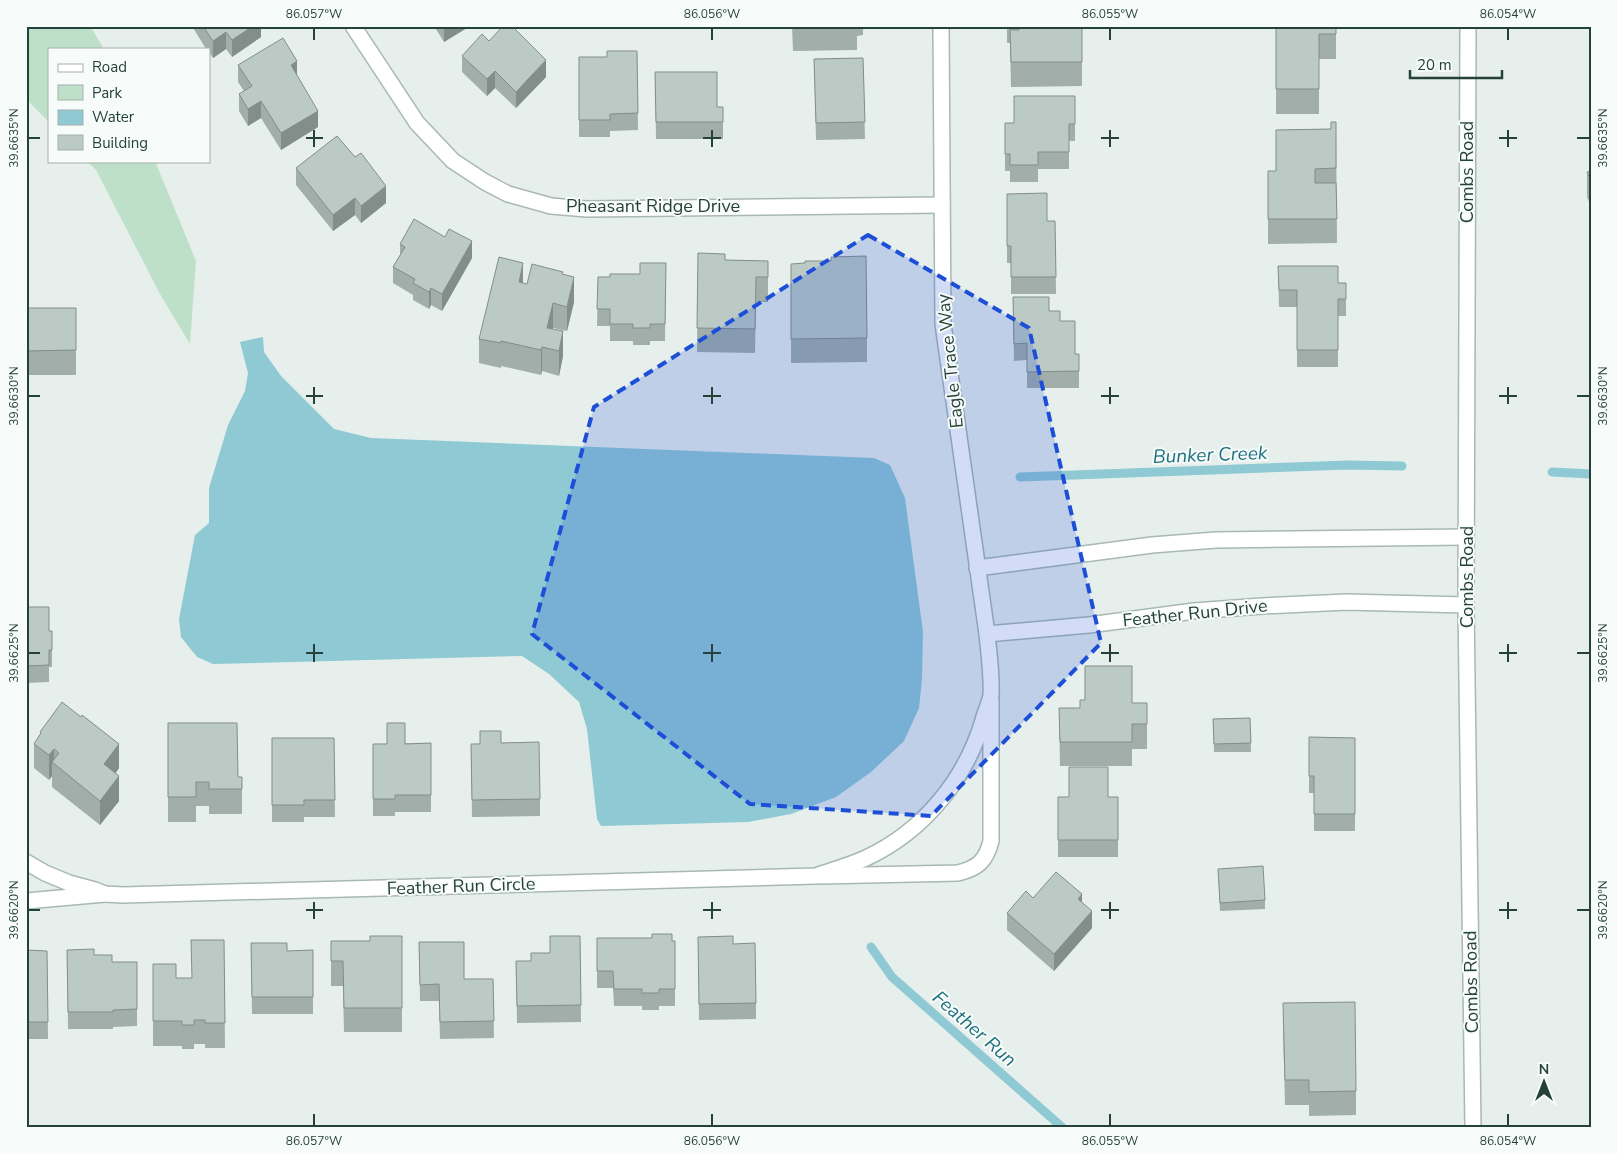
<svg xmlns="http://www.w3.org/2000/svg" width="1617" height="1154" font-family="'Nunito Sans',sans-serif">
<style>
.green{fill:#bfe0c8}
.water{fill:#8ec9d4}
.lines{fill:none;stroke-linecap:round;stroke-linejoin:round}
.stream{stroke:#8ec9d4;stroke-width:9}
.service-casing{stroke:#a8b8b2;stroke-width:18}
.minor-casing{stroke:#a8b8b2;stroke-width:18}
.tertiary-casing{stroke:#a8b8b2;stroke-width:18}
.service{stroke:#fff;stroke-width:15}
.minor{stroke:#fff;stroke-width:15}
.tertiary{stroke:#fff;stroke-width:15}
.wall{fill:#a1aea9}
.shaded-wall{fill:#838d89}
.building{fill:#bbcac4;stroke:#838d89}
.marked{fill:#1d4ed8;fill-opacity:0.2;stroke:#1d4ed8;stroke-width:4;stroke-dasharray:10 6;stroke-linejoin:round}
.ticks{fill:none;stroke:#24423a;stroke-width:2}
.labels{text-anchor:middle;stroke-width:4;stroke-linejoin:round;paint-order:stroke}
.street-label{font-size:18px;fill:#24423a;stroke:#f7fbf9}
.water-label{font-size:19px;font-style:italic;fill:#1c6f80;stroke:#f7fbf9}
.neatline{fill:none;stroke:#24423a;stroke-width:2}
.ticks-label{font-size:12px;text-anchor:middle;fill:#24423a}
</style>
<rect width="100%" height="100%" fill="#e6efeb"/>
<g class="green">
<polygon points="26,26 90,26 104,49 49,49 49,122 26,99"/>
<polygon points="87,161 155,161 196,261 190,344 160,294 96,170"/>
</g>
<polygon class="water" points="263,337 264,352 281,376 334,429 371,438 874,458 890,465 905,498 923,632 922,679 919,708 904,741 871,772 836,797 791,814 748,822 601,826 597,819 587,729 579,702 549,674 522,656 213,664 197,657 181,637 179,619 195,535 209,523 209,488 228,425 245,391 248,373 240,342"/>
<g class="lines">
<g class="stream">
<polyline points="1552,472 1591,474"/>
<polyline points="1020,477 1348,465 1402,466"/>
<polyline points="871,947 892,977 1063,1128"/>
</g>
<defs>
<g id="service">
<path d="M820 876 958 873C978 868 986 861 991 841V700"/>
<polyline points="26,901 105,894"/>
</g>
<g id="minor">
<polyline points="353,26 417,123 453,161 485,182 508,194 551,206 587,209 942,205"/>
<polyline points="977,568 1152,545 1216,540 1466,537"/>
<polyline points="987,634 1089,625 1194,611 1262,606 1346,602 1466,605"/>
<path d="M26 862 45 873 69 883 95 890 105 894 123 895 816 876C833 870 851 865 866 858 924 831 967 778 984 717 986 710 990 702 991 695 992 675 989 655 987 634L943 324 941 26"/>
</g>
<polyline id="tertiary" points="1468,26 1466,605 1473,1128"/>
</defs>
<use href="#service" class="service-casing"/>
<use href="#minor" class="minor-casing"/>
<use href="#tertiary" class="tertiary-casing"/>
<use href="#service" class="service"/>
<use href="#minor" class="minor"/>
<use href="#tertiary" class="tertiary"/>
</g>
<g class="wall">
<polygon points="192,26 261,26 261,37 232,57 226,49 213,58 209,52 209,49 206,49"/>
<polygon points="434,26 470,26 444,42"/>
<polygon points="792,26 863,26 863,35 857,36 857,50 793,51"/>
<polygon points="1007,26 1082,26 1082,86 1011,87 1010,43 1007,43"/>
<polygon points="1276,26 1336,26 1336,59 1319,59 1319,114 1276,114"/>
<polygon points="489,41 546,77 516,108 495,88 487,96 462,72 462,56"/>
<polygon points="637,51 638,130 610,131 610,137 579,137 579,57 607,57"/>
<polygon points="863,58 865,139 816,140 814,59"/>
<polygon points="238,65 297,76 318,127 281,150 261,118 248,126 239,111 239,94 244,91 238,82"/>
<polygon points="655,72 717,107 723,107 723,139 656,139"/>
<polygon points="1075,96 1075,141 1069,141 1069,169 1038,169 1038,182 1010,182 1010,171 1005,171 1005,123 1014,123"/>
<polygon points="1336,122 1337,243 1268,244 1268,171 1276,171 1276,130 1331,129"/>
<polygon points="296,168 386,203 361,223 355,215 333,231 296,185"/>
<polygon points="1591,171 1591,206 1587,197 1587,172"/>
<polygon points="1007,194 1047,221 1055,221 1056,294 1011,294 1011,263 1007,263"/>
<polygon points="400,244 472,258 442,311 431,305 429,309 413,300 413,295 393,283 393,267 400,255"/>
<polygon points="698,253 725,260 768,261 768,302 756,302 755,353 697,352"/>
<polygon points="666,263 665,341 650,341 650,345 633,345 633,341 610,341 610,326 597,326 598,277 610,277 640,274"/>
<polygon points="791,264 867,338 867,362 791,363"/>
<polygon points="1278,266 1338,283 1346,283 1346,316 1338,316 1338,367 1297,367 1297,307 1279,307"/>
<polygon points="563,274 574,302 567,331 553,328 552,329 563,356 559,376 542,371 541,375 501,366 501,368 479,363 479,339 523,284 527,284"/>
<polygon points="1013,297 1049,311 1060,321 1075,354 1079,354 1079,388 1027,388 1027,360 1014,361"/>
<rect x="26" y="308" width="50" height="67"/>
<polygon points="26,607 49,631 52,650 52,667 49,667 49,682 26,683"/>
<polygon points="1132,703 1147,703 1147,749 1132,749 1132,766 1060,766 1059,708 1080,708"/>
<polygon points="81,717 119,768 116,773 119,801 100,825 52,787 52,776 49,780 34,768 34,744 40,736 40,732"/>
<polygon points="1250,718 1251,752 1214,752 1213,719"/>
<polygon points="168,723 238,777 242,777 242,814 209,814 209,806 196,806 196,822 168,822"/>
<polygon points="1309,737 1355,738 1355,831 1314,831 1314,793 1309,793"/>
<polygon points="272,738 334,738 335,817 304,817 304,822 272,822"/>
<polygon points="431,743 431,812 395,812 395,816 373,816 373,744"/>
<polygon points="501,743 540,799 540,816 472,817 471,744"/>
<rect x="1058" y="797" width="60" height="60"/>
<polygon points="1218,869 1265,900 1265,909 1220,911"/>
<polygon points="1033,898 1082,903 1092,928 1054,971 1007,930 1007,913"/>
<polygon points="402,936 402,1032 344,1032 343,986 331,986 331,941 370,941"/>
<polygon points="580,936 581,1022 517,1023 516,961 531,961 550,953"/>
<polygon points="698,937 756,1003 756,1019 699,1020"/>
<polygon points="597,938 675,941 675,1006 659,1006 659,1010 642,1010 642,1006 614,1006 613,988 597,988"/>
<polygon points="224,940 225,1048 205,1048 205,1044 194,1044 194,1049 182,1049 182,1046 153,1046 153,964 176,978 192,978"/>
<polygon points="419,942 464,979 493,979 494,1038 440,1039 439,1001 420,1001"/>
<polygon points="251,943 287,951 313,950 313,1014 252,1014"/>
<polygon points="26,950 47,951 48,1039 26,1039"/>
<polygon points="67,950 94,955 112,962 137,962 137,1026 113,1027 113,1029 68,1029"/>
<polygon points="1283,1028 1356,1091 1356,1115 1309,1116 1309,1105 1285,1105"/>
</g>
<g class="shaded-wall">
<polygon points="253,26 261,26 261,37 232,57 232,40"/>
<polygon points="444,26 470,26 444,42"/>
<polygon points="226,32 226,49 213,58 213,41"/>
<polygon points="546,60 546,77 516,108 516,92"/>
<polygon points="297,61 297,78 291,65"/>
<polygon points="495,71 495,88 487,96 487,79"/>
<polygon points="261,101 261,118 248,126 248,109"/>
<polygon points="318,111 318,127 281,150 281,133"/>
<polygon points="386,186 386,203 361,223 361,206"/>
<polygon points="355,198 355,215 333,231 333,215"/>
<polygon points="472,241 472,258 442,311 442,294"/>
<polygon points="523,263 523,288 519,282"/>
<polygon points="574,277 574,302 567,331 567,307"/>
<polygon points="431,288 431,305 429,309 429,292"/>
<polygon points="553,303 553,328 548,348 547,328"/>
<polygon points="563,331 563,356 559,376 559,351"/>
<polygon points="542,347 542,371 541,375 541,350"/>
<polygon points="119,744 119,768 104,789 104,764"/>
<polygon points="54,749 54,764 52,762 52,776 49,780 49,755"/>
<polygon points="119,776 119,801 100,825 100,801"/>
<polygon points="1082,894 1082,911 1078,899"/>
<polygon points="1092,911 1092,928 1054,971 1054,954"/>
</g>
<g class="building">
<polygon points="203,26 253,26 232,40 226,32 213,41"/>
<polygon points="503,26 512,26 546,60 516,92 495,71 487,79 462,56 482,34 489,41"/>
<polygon points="1019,26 1082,26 1082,62 1011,62 1010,30 1019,30"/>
<polygon points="1276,26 1336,26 1336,34 1319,34 1319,89 1276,89"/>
<polygon points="283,38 297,61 291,65 318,111 281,133 261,101 248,109 239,94 252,86 238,65"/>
<polygon points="607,51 637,51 638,113 610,114 610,120 579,120 579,57 607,57"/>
<polygon points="863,58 865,122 816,123 814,59"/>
<polygon points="655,72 717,72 717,107 723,107 723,122 656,122"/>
<polygon points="1014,96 1075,96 1075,124 1069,124 1069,152 1038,152 1038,165 1010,165 1010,154 1005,154 1005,123 1014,123"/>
<polygon points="1331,122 1336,122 1336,168 1315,169 1315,183 1336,183 1337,219 1268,219 1268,171 1276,171 1276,130 1331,129"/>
<polygon points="337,136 355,157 361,153 386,186 361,206 355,198 333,215 296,168"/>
<polygon points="1591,171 1591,181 1587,172"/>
<polygon points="1047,193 1047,221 1055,221 1056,277 1011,277 1011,246 1007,246 1007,194"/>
<polygon points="414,219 445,237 449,229 472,241 442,294 431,288 429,292 413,283 415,279 393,267 405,247 400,244"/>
<polygon points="698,253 725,254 725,260 768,261 768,277 756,277 755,329 697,328"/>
<polygon points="866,256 867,338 791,339 791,264 805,263 805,261 831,261 831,257"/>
<polygon points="499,257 523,263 519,282 527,284 532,264 563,272 562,274 574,277 567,307 553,303 547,328 563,331 559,351 542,347 541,350 501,341 501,343 479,339"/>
<polygon points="640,263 666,263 665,324 650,324 650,328 633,328 633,324 610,324 610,309 597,309 598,277 610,277 610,274 640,274"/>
<polygon points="1278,266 1338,266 1338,283 1346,283 1346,299 1338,299 1338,350 1297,350 1297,290 1279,290"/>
<polygon points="1013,297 1049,297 1049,311 1060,311 1060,321 1075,321 1075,354 1079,354 1079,371 1027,372 1027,343 1014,344"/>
<polygon points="26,308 76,308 76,350 26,351"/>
<polygon points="26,607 49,607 49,631 52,631 52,650 49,650 49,665 26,666"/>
<polygon points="1085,666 1132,666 1132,703 1147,703 1147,724 1132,724 1132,742 1060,742 1059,708 1080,708 1080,700 1085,700"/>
<polygon points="62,702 81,717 82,715 119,744 104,764 119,776 100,801 52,762 59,753 54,749 49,755 34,744 41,733 40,732"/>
<polygon points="1250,718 1251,743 1214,744 1213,719"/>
<polygon points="168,723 237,723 238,777 242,777 242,789 209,789 209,782 196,782 196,797 168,797"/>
<polygon points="387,723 405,723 405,744 431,743 431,795 395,795 395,799 373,799 373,744 387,744"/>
<polygon points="480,731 501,731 501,743 539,742 540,799 472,800 471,744 480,744"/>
<polygon points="1309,737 1355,738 1355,814 1314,814 1314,776 1309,776"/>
<polygon points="272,738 334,738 335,800 304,800 304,805 272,805"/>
<polygon points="1069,767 1108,767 1108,797 1118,797 1118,840 1058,840 1058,797 1069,797"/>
<polygon points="1263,866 1265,900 1220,903 1218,869"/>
<polygon points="1056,872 1082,894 1078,899 1092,911 1054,954 1007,913 1026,891 1033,898"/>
<polygon points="652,934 672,934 672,941 675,941 675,989 659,989 659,993 642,993 642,989 614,989 613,971 597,971 597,938 652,938"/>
<polygon points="370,936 402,936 402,1008 344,1008 343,961 331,961 331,941 370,941"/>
<polygon points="550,936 580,936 581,1005 517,1006 516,961 531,961 531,953 550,953"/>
<polygon points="733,936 733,944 755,943 756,1003 699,1004 698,937"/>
<polygon points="191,940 224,940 225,1023 205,1023 205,1020 194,1020 194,1025 182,1025 182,1021 153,1021 153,964 176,964 176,978 192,978"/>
<polygon points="419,942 464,942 464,979 493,979 494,1021 440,1022 439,984 420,985"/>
<polygon points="251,943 287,943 287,951 313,950 313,997 252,997"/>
<polygon points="94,949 94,955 112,955 112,962 137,962 137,1009 113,1010 113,1012 68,1012 67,950"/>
<polygon points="26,950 47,951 48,1022 26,1022"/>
<polygon points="1355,1002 1356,1091 1309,1092 1309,1080 1285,1080 1283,1003"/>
</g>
<path class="marked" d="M868 235 1029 328 1101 643 931 816 750 804 532 634 594 407Z"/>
<path class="ticks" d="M314 28V40M712 28V40M1110 28V40M1508 28V40M314 130V147M712 130V147M1110 130V147M1508 130V147M28 138H40M306 138H323M703 138H721M1101 138H1119M1499 138H1517M1577 138H1590M314 387V404M712 387V404M1110 387V404M1508 387V404M28 396H40M306 396H323M703 396H721M1101 396H1119M1499 396H1517M1577 396H1590M314 644V662M712 644V662M1110 644V662M1508 644V662M28 653H40M306 653H323M703 653H721M1101 653H1119M1499 653H1517M1577 653H1590M314 902V919M712 902V919M1110 902V919M1508 902V919M28 910H40M306 910H323M703 910H721M1101 910H1119M1499 910H1517M1577 910H1590M314 1114V1126M712 1114V1126M1110 1114V1126M1508 1114V1126"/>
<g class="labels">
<g class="street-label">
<text transform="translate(1467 172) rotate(-90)" y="6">Combs Road</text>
<text x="653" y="212">Pheasant Ridge Drive</text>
<text transform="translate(950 361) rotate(-96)" y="6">Eagle Trace Way</text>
<text transform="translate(1467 577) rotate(-90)" y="6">Combs Road</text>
<text transform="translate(1195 613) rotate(-6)" y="6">Feather Run Drive</text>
<text transform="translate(461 886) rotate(-2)" y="6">Feather Run Circle</text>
<text transform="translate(1471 982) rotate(-91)" y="6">Combs Road</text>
</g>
<g class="water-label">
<text transform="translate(1210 454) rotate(-2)" y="7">Bunker Creek</text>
<text transform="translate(975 1028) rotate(41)" y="7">Feather Run</text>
</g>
</g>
<rect width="1617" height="1154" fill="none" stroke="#f7fbf9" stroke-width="55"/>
<rect x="48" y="48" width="162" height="115" fill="#f7fbf9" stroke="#a3b1ad"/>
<rect x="58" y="64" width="25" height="8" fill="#ffffff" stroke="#a3b1ad"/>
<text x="92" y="72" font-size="15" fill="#24423a">Road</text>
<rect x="58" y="85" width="25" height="15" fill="#bfe0c8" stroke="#a3b1ad"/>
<text x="92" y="98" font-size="15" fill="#24423a">Park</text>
<rect x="58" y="110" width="25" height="15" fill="#8ec9d4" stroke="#a3b1ad"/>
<text x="92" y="122" font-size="15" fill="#24423a">Water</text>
<rect x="58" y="135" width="25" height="15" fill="#bbcac4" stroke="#a3b1ad"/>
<text x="92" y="148" font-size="15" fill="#24423a">Building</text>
<g transform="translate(1544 1082)" stroke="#f7fbf9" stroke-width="4" paint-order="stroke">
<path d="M0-4L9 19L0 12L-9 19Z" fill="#24423a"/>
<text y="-8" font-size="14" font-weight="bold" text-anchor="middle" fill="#24423a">N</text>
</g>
<path d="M1410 70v8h92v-8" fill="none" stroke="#24423a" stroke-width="2.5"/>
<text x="1417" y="70" font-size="15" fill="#24423a" stroke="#f7fbf9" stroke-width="4" paint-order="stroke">20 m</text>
<rect x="28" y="28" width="1562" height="1098" class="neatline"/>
<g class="ticks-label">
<text x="314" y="18">86.057°W</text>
<text x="712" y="18">86.056°W</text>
<text x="1110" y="18">86.055°W</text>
<text x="1508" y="18">86.054°W</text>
<text transform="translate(14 138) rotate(-90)" y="4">39.6635°N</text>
<text transform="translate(1603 138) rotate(-90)" y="4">39.6635°N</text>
<text transform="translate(14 396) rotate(-90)" y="4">39.6630°N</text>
<text transform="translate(1603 396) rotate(-90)" y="4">39.6630°N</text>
<text transform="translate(14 653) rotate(-90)" y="4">39.6625°N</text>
<text transform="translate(1603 653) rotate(-90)" y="4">39.6625°N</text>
<text transform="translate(14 910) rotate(-90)" y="4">39.6620°N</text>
<text transform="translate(1603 910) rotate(-90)" y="4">39.6620°N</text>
<text x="314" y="1145">86.057°W</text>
<text x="712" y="1145">86.056°W</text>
<text x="1110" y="1145">86.055°W</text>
<text x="1508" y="1145">86.054°W</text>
</g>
</svg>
